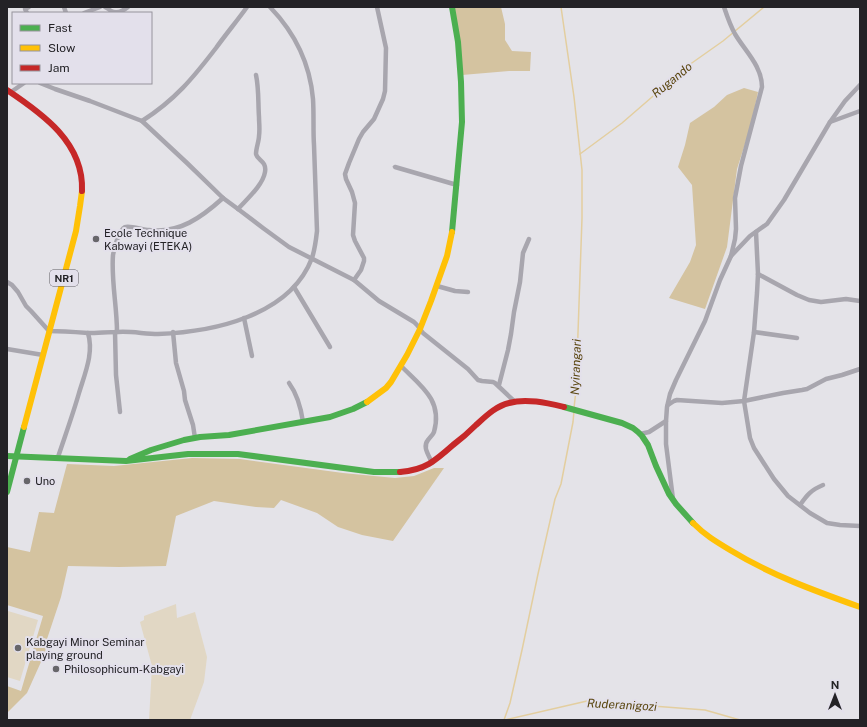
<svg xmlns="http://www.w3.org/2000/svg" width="867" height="727" font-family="'Public Sans',sans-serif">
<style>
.green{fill:#e1d7c4}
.forest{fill:#d4c3a0}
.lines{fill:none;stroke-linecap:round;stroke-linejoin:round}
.stream{stroke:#e3ce9f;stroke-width:1.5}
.street{stroke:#a8a6ae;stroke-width:4.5}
.fast{stroke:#4caf50;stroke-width:6}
.slow{stroke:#ffc107;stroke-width:6}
.jam{stroke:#c62828;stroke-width:6}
.poi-dot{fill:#67666a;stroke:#e3e0eb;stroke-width:1.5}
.labels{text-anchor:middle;stroke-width:4;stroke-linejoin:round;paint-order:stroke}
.shield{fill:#e3e0eb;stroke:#5d5b61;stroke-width:1}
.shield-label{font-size:10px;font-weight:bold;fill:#232226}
.poi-label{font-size:11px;fill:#232226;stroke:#e3e0eb;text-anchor:start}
.water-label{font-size:12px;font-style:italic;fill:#5b4711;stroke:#e3e0eb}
</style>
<rect width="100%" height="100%" fill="#e4e3e8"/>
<g class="green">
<polygon points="176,604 177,618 195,612 207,657 204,682 190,720 149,720 152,666 140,622 144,620 144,616"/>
<polygon points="8,611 38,620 20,681 7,677"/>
</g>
<g class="forest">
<polygon points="453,7 501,7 505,24 505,40 512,51 531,52 530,71 509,71 462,75"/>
<polygon points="744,88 758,92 751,125 737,169 727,247 705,309 669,298 690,262 696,245 692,185 678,167 685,145 690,123 714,107 727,95"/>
<polygon points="192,458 240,459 343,473 395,478 414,476 434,468 444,468 393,541 362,535 338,527 317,513 281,500 274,508 256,507 214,501 176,516 166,566 119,567 68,566 61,597 47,639 45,653 27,693 7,713 7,686 21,691 43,616 7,605 7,547 30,552 39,512 54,513 67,464 114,466"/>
</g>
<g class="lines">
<g class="stream">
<polyline points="561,7 574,97 582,170 582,218 576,390 574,408"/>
<polyline points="580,154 622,123 689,65 723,41 764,7"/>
<polyline points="504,720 510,703 522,650 538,574 555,499 561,484 573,422 574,411"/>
<polyline points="505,720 587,701 705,710 740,720"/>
</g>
<g class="street">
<polyline points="64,7 66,13"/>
<path d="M105 7C107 8 109 9 111 11 117 14 123 11 128 7"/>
<polyline points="27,13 25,9 29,7"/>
<polyline points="84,13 100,7"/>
<polyline points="40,83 55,89 90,101 142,121 187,163 223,198 238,209 263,228 289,247 354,280 379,301 414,322 417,325 423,333 468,369 478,380 482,381 493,382 495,383 514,401"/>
<polyline points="11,92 24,83"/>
<path d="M142 121C175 100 193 78 216 48 226 34 237 21 247 7"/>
<polyline points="830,122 860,111"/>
<polyline points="395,167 457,185"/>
<path d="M238 209C247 199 263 185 265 172 267 161 257 160 256 154 256 148 259 141 259 136 260 129 259 123 259 117 258 103 259 89 256 75"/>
<polyline points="756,232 758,274 757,293 754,332 744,401 750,438 754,448 774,479 788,496 810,513 827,523 840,525 860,526"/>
<polyline points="731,256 750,236 767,224 784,200 830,122 845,101 860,85"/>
<polyline points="758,274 797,295 809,300 821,302 846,299 860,301"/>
<polyline points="354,280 361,270 364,261 364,258 355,241 353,235 355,203 352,192 346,179 345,174 349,163 359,139 363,132 374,119 383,99 385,91 386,48 377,7"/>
<path d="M7 282 12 285 18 292 26 306 31 311 49 331C62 331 75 332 88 333 98 333 108 332 118 332 131 331 145 334 158 334 213 332 290 316 312 258 315 249 316 240 317 231 316 202 315 174 314 145 313 130 314 115 313 99 310 64 295 33 270 7"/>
<polyline points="437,286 455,291 468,292"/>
<polyline points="294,287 330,347"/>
<polyline points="244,318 252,356"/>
<polyline points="115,332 116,375 120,412"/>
<path d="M117 332C117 306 111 280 113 255 114 248 119 230 125 227 130 225 143 230 149 230 179 234 202 217 223 198"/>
<polyline points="173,332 176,363 184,391 185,400 193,425 195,438"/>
<polyline points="754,332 797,338"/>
<polyline points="7,349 43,355"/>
<path d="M401 366C421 386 443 400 434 432 433 435 430 437 428 440 422 447 429 455 432 463"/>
<path d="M289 383C297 394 301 408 303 422"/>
<polyline points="499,385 508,350 511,334 514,312 520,282 523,253 529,239"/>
<polyline points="668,405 674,401 677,400 722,403 744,401 783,393 802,390 807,389 826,379 842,375 860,369"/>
<polyline points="640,434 649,432 666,421"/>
<path d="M58 457C65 436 73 414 79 393 85 373 94 353 88 333"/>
<path d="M673 499 666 444V421L667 407 670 394 676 380 705 321 720 280 731 256 735 239 736 229 735 198 741 166 762 87C762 66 745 51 735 34 730 25 727 16 724 7"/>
<path d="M800 505C807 495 811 490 823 485"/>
</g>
<g class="fast">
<polyline points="452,7 458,42 461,82 462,122 452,232"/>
<polyline points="564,407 622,423 633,428 638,432 642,436 648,445 656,466 669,494 676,504 693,523"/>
<polyline points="7,456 126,461 188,454 238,454 374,472 400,472"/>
<polyline points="130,459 151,450 184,440 200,437 229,435 330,417 353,409 367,402"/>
<polyline points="7,492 24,427"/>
</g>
<g class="slow">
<polyline points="367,402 386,388 391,382 407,355 420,329 431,301 447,256 452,232"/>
<polyline points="24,427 76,231 80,206 82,191"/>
<path d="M693 523C705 535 715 541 730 550 771 575 815 591 860 607"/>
</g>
<g class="jam">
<path d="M7 90C43 114 84 143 82 191"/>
<path d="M400 472C425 470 435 461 453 445 461 439 469 432 476 425 486 416 496 406 509 403 526 398 547 403 564 407"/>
</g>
</g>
<g class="poi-dot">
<circle cx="96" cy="239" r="4"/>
<circle cx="27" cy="481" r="4"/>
<circle cx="18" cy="648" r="4"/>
<circle cx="56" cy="669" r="4"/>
</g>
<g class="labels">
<rect class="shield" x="50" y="270" width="28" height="16" rx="3"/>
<g class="shield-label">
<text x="64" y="282">NR1</text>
</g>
<g class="poi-label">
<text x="104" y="237">Ecole Technique<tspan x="104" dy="13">Kabwayi (ETEKA)</tspan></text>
<text x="35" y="485">Uno</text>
<text x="26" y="646">Kabgayi Minor Seminar<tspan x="26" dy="13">playing ground</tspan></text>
<text x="64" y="673">Philosophicum-Kabgayi</text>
</g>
<g class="water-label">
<text transform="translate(672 80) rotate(-39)" y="4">Rugando</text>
<text transform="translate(576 367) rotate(-88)" y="4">Nyirangari</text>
<text transform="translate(622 705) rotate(3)" y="4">Ruderanigozi</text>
</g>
</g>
<rect width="867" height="727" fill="none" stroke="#232226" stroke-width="16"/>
<rect x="12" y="12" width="140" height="72" fill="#e3e0eb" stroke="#96949c"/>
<rect x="20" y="25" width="20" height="6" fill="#4caf50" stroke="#96949c"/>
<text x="48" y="32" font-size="12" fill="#232226">Fast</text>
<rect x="20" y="45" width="20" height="6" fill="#ffc107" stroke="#96949c"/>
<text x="48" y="52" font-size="12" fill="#232226">Slow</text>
<rect x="20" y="65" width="20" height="6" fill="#c62828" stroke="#96949c"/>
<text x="48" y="72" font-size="12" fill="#232226">Jam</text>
<g transform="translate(835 695)" stroke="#e3e0eb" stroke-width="3" paint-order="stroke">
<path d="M0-3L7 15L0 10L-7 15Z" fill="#232226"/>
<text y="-6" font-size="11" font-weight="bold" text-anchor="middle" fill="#232226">N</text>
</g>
</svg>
